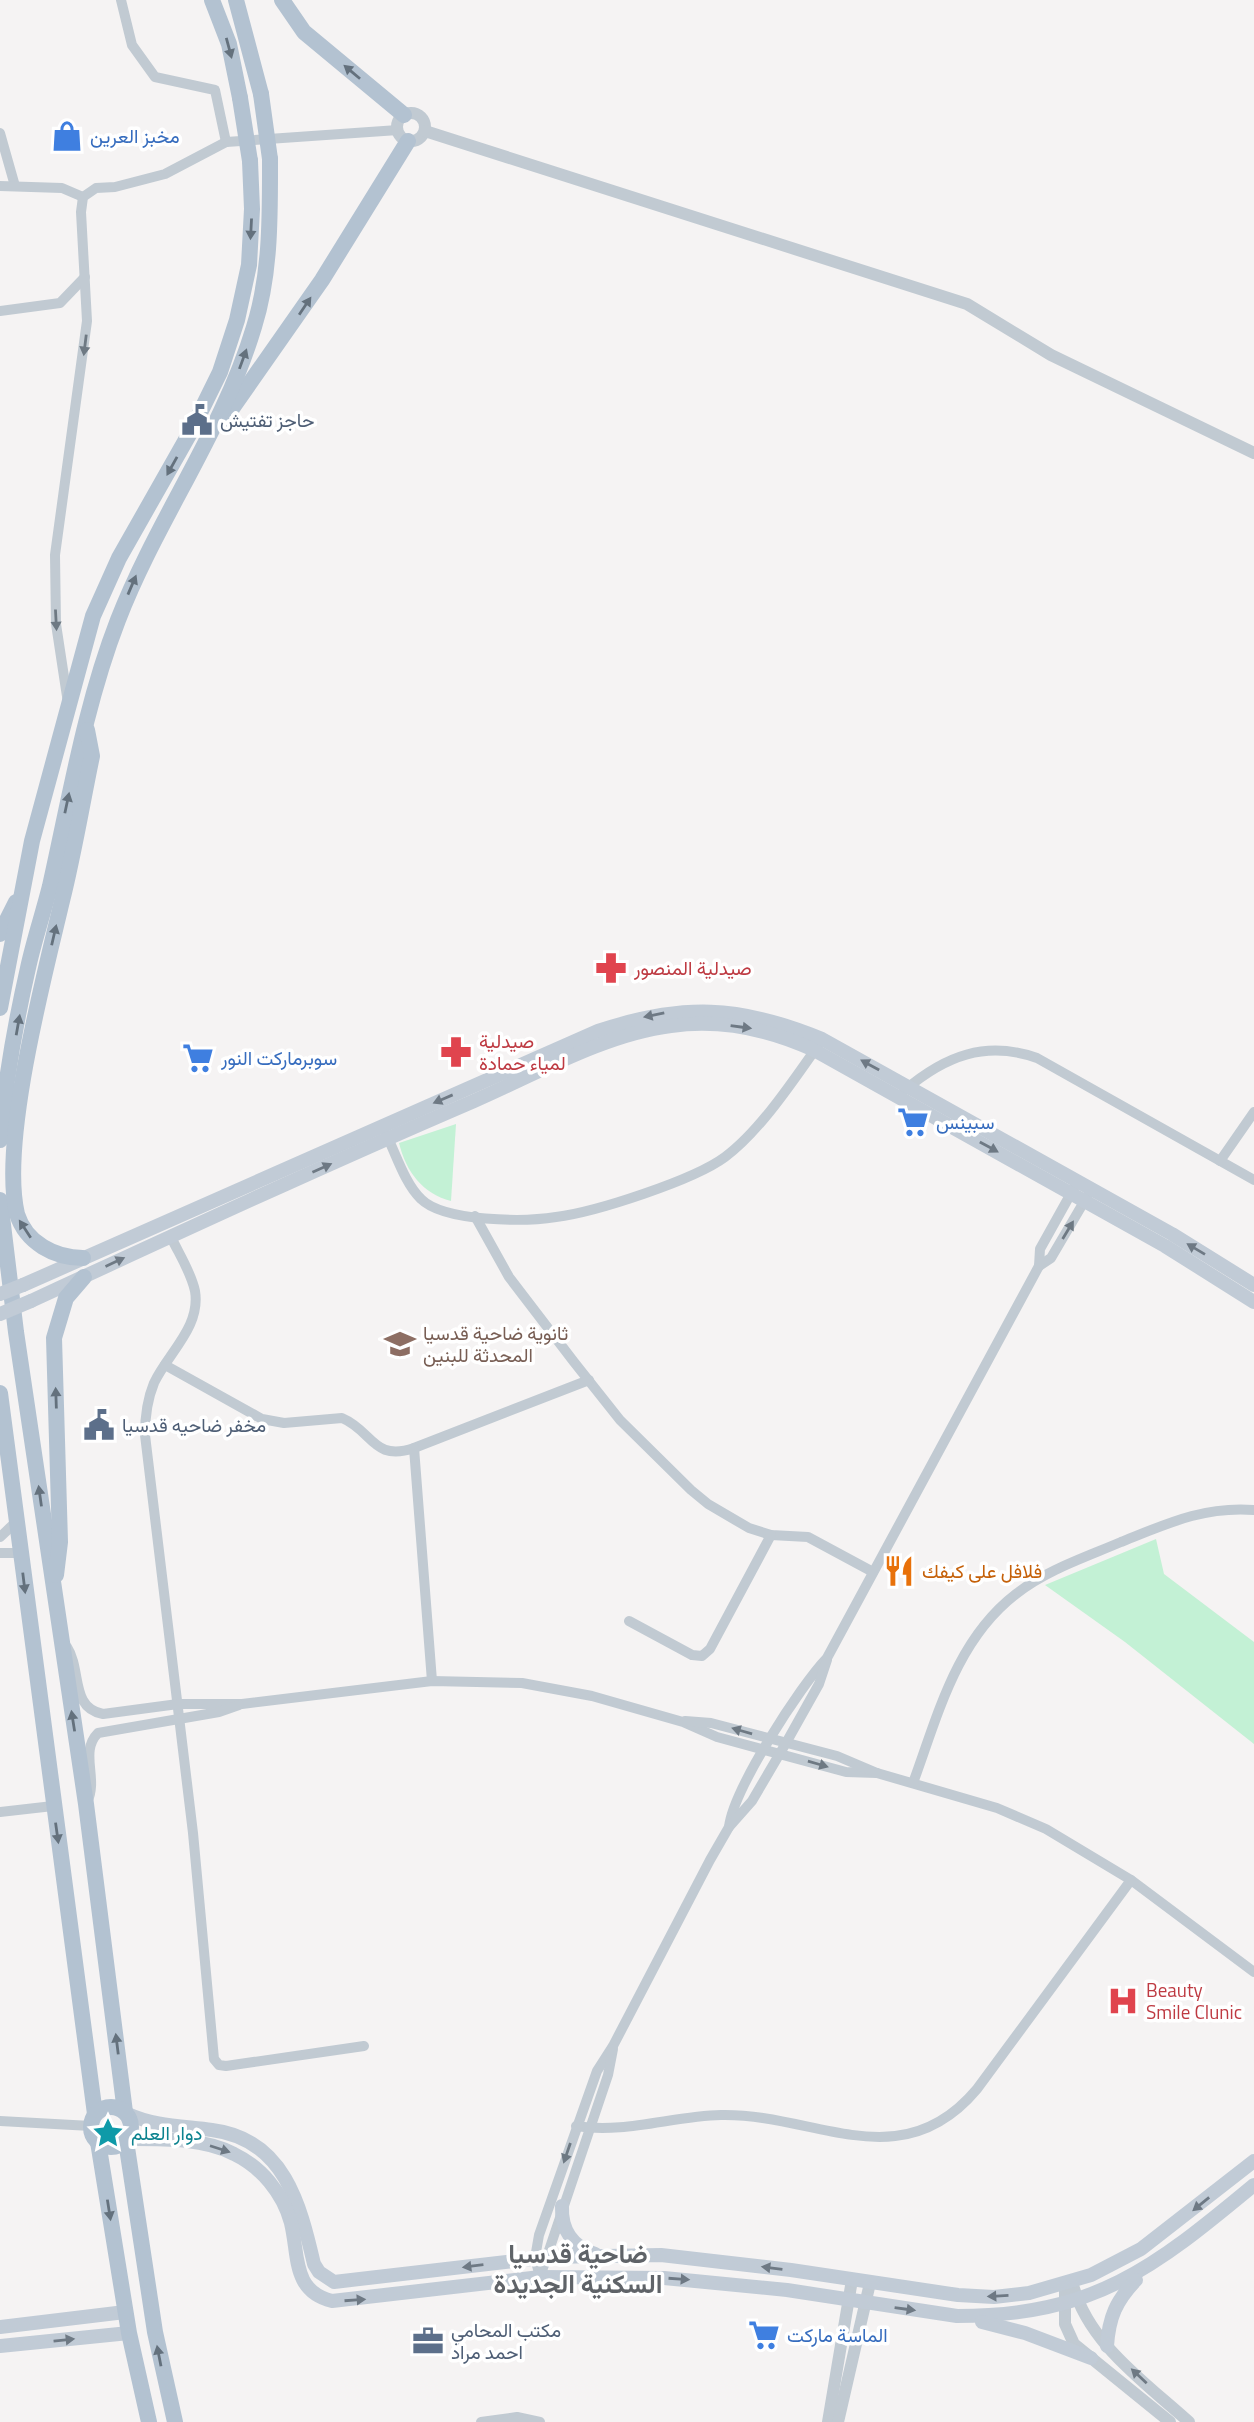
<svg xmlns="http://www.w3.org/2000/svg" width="1254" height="2422" font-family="'Titillium Web',Vazirmatn,sans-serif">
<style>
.green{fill:#c3f1d5}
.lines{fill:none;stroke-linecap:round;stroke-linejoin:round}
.minor{stroke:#c1cad2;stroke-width:10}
.tertiary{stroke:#c1cad2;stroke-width:12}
.secondary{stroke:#c1cbd6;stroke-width:14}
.primary{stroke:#b3c2d1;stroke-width:16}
.secondary-bridge{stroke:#c1cbd6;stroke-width:14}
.primary-bridge{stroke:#b3c2d1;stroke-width:16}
.oneway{fill:#64717d}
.oneway2{fill:#6e7983}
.oneway3{fill:#6e7984}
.labels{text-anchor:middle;stroke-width:7;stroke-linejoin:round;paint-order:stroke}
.shop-label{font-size:19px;fill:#366cbe;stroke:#fff;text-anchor:start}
.service-label{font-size:19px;fill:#4e5e75;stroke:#fff;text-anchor:start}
.health-label{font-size:19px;fill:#be3a42;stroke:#fff;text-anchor:start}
.education-label{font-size:19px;fill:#785e54;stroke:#fff;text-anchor:start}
.food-label{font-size:19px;fill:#c56008;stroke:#fff;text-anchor:start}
.culture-label{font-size:19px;fill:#0d838f;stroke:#fff;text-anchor:start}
.district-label{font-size:26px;font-weight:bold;fill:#5f6368;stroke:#fff}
</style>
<rect width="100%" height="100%" fill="#f5f3f3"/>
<g class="green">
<path d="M456 1124 451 1201C423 1194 406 1172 399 1143Z"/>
<polygon points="1156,1539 1164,1574 1254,1642 1254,1744 1125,1642 1045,1585"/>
</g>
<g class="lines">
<g class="minor">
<polyline points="121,0 132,45 155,77 215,90 226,142"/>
<polyline points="0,133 15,186"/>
<polyline points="0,186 62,188 83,197"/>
<polyline points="0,311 60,303 85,277"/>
<polyline points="68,703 56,624 55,555 87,321 81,212 83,197 96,188 115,187 165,174 226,142 398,130"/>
<path d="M905 1090C945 1056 986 1040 1037 1058L1254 1180"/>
<path d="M386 1134C396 1154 405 1184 421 1199 444 1222 525 1222 556 1217 596 1212 694 1180 725 1157 759 1132 793 1081 817 1047"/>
<polyline points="1220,1161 1254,1112"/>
<polyline points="475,1216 509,1277 574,1362 620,1420 691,1490 708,1504 749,1528 771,1535 808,1537 873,1572"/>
<path d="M171 1237C179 1254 191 1272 195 1291 201 1327 168 1353 154 1383 147 1400 145 1417 145 1435L193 1833 214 2059 219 2065 226 2066 364 2046"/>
<polyline points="1039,1266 1051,1258 1088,1195"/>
<path d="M165 1365 262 1419 284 1423 342 1418C373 1431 373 1462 414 1448L589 1380"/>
<polyline points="414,1448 432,1681"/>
<polyline points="0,1537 17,1521"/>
<polyline points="0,1553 20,1553"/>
<polyline points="629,1621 692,1655 702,1656 710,1649 771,1535"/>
<path d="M67 1647C82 1670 70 1708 103 1714L178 1704H242L432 1681 522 1683 592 1696 683 1722 717 1737 846 1772 877 1773"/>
<polyline points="685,1721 711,1723 837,1756 877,1773 997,1808 1046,1829 1131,1880 1254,1972"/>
<path d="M913 1783C938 1715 956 1640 1016 1594 1046 1570 1086 1557 1121 1542 1166 1524 1204 1506 1254 1510"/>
<path d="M87 1802C99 1779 79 1752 98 1733L219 1712 239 1705"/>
<polyline points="0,1812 53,1806"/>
<path d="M729 1827C733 1790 800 1686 827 1658L1039 1266 1040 1249 1074 1188"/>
<polyline points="0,2121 91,2126"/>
<path d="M576 2126C624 2134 673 2116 721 2115 815 2113 901 2180 977 2089L1131 1880"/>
<polyline points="540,2277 535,2258 539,2235 597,2071 613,2046 710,1860 729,1827 752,1801 786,1743 819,1684 827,1660"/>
<polyline points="540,2277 608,2075 613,2049"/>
<polyline points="481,2422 517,2417 540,2422"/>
</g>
<g class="tertiary">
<circle cx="411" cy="127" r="14"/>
<polyline points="425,131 967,304 1051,355 1254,453"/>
<path d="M1072 2281C1086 2342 1145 2382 1189 2422"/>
<polyline points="1065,2284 1065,2324 1074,2344 1170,2422"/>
<polyline points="828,2422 852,2280"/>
<polyline points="838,2422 870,2283"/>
</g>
<g class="secondary">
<path d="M23 1285 598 1031C682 1003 740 1005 822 1039L1172 1234 1254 1285"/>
<path d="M31 1301C178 1233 325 1165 474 1101 534 1075 605 1034 671 1026 721 1019 768 1029 814 1050L1165 1246 1254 1302"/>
<path d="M128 2114C154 2126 183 2126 212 2130 284 2139 300 2204 314 2264L319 2272 334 2282 548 2257 661 2255 791 2270 958 2295 994 2297 1029 2293 1091 2275 1141 2249 1254 2161"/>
<path d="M128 2139C161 2139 204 2138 234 2154 261 2167 283 2193 291 2223 299 2256 292 2291 332 2301L540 2277 664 2278 787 2290 957 2316C1094 2316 1154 2268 1254 2185"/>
<path d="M562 2206C561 2230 573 2247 595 2254"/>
<polyline points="982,2322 1025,2333 1091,2358"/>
<polyline points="0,2327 125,2312"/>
<polyline points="0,2346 129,2333"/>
<path d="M1107 2346C1109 2317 1116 2301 1136 2280"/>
</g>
<g class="primary">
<polyline points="212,0 229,44 240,98"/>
<polyline points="236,0 261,94"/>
<polyline points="282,0 304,32 404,115"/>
<polyline points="224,420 322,280 408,141"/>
<polyline points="0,934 16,902"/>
<polyline points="0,1008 32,841 93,616 119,558 191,431 220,372 237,320 249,265 252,209 250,161"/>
<path d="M0 1140C5 1083 15 1025 28 968 34 940 43 914 50 886 70 797 85 705 118 620 157 519 223 431 254 327 271 273 270 215 270 159"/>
<polyline points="0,1200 16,1332 86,1804 125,2112"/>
<path d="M83 1258C55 1258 26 1243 17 1214 0 1143 44 977 62 901 74 853 82 804 92 756L87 730"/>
<polyline points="0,1393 95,2114"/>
<polyline points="56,1575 60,1542 54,1338 66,1298 84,1277"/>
<circle cx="111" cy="2127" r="20"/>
<polyline points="126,2141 155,2332 175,2422"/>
<polyline points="98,2142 129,2333 149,2422"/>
</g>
<g class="secondary-bridge">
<polyline points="0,1294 23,1285"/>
<polyline points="0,1314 31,1301"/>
</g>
<g class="primary-bridge">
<polyline points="261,94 270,159"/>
<polyline points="240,98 250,161"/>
</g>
</g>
<defs><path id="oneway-solid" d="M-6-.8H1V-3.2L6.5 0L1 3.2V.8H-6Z" transform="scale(1.75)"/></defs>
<g class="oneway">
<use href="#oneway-solid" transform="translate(229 48) rotate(75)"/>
<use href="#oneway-solid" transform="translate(352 72) rotate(-140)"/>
<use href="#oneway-solid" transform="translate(251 229) rotate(93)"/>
<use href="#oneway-solid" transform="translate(305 306) rotate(-56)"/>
<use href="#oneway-solid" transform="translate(243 359) rotate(-70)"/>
<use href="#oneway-solid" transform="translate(172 466) rotate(119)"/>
<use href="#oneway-solid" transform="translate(132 585) rotate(-67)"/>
<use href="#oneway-solid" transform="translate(67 803) rotate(-78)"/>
<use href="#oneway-solid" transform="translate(54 935) rotate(-77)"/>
<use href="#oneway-solid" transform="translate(18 1025) rotate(-80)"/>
<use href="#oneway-solid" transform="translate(25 1229) rotate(-123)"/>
<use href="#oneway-solid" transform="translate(56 1398) rotate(-92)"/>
<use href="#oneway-solid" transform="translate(40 1496) rotate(-98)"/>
<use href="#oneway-solid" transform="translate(24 1583) rotate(83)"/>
<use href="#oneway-solid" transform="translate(73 1721) rotate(-99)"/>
<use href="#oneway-solid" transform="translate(57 1833) rotate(82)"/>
<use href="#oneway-solid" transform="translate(117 2044) rotate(-97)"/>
<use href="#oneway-solid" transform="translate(109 2210) rotate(81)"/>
<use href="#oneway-solid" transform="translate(159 2356) rotate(-101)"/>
</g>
<g class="oneway2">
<use href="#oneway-solid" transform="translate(85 345) rotate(97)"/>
<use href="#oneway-solid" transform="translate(56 620) rotate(87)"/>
<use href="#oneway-solid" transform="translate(1068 1230) rotate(-59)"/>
<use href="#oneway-solid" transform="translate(742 1731) rotate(-164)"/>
<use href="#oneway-solid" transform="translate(818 1764) rotate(16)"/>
<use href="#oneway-solid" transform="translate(567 2153) rotate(109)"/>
<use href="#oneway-solid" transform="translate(1139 2376) rotate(-137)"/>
</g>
<g class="oneway3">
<use href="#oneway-solid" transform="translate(654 1015) rotate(168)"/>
<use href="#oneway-solid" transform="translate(741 1027) rotate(8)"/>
<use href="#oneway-solid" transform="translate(870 1065) rotate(-151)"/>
<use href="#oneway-solid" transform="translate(443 1099) rotate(157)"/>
<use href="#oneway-solid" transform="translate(989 1147) rotate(29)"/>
<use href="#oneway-solid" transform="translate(322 1168) rotate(-24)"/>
<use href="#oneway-solid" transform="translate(1196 1249) rotate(-149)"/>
<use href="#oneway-solid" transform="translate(115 1262) rotate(-25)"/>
<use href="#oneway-solid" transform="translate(220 2149) rotate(18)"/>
<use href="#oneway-solid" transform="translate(1201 2204) rotate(141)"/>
<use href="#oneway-solid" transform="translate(473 2266) rotate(173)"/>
<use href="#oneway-solid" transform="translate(772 2268) rotate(-173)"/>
<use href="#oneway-solid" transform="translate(679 2279) rotate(4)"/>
<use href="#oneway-solid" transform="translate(998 2296) rotate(177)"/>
<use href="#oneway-solid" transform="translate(355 2300) rotate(-4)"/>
<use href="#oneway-solid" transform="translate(905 2309) rotate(8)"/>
<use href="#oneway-solid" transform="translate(64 2340) rotate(-6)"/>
</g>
<defs>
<symbol id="shop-bare" viewBox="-9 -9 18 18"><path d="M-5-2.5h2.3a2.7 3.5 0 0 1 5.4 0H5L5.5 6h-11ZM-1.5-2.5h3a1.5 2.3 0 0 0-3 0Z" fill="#3f7fe0" stroke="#fff" stroke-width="2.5" paint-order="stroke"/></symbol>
<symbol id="civic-bare" viewBox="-9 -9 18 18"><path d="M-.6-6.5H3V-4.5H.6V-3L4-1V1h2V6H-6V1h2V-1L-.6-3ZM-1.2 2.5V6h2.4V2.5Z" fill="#5c6f8a" stroke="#fff" stroke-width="2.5" paint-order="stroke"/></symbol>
<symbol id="pharmacy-bare" viewBox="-9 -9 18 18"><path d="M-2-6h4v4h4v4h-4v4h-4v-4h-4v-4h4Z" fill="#e0444e" stroke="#fff" stroke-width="2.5" paint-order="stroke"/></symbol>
<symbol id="supermarket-bare" viewBox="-9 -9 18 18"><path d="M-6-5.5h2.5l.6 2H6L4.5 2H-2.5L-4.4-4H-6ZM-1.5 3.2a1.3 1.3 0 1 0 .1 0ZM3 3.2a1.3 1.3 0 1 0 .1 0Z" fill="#3f7fe0" stroke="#fff" stroke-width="2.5" paint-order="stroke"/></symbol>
<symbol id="school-bare" viewBox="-9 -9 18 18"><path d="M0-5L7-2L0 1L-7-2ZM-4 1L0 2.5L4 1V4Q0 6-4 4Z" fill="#8d6e63" stroke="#fff" stroke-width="2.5" paint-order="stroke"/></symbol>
<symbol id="restaurant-bare" viewBox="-9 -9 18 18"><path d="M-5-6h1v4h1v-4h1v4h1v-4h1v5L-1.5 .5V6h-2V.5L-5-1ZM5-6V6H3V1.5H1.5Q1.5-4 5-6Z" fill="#e8710a" stroke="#fff" stroke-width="2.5" paint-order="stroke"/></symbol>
<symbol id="hospital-bare" viewBox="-9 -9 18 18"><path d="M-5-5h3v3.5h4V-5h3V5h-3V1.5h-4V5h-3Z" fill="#e0444e" stroke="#fff" stroke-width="2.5" paint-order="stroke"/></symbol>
<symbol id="sight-bare" viewBox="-9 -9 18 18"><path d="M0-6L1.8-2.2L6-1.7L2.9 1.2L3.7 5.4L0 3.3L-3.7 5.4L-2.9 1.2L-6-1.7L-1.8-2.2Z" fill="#0f9aa8" stroke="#fff" stroke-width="2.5" paint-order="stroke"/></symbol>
<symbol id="office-bare" viewBox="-9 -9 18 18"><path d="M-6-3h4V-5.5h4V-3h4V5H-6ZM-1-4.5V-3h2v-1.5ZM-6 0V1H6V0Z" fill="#5c6f8a" stroke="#fff" stroke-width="2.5" paint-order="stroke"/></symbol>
</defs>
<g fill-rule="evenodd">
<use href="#shop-bare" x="45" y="114" width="44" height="44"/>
<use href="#civic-bare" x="175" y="398" width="44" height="44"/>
<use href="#pharmacy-bare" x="589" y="946" width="44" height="44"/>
<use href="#pharmacy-bare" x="434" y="1030" width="44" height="44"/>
<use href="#supermarket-bare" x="176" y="1036" width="44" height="44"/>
<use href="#supermarket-bare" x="891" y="1100" width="44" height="44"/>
<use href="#school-bare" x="378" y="1322" width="44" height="44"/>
<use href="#civic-bare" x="77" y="1403" width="44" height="44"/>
<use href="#restaurant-bare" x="877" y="1549" width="44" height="44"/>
<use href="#hospital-bare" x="1101" y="1979" width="44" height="44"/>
<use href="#sight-bare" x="86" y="2111" width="44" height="44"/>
<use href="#supermarket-bare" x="742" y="2313" width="44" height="44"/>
<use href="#office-bare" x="406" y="2319" width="44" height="44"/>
</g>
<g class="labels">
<g class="shop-label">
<text x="90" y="143">مخبز العرين</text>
<text x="221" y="1065">سوبرماركت النور</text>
<text x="936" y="1129">سبينس</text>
<text x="787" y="2342">الماسة ماركت</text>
</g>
<g class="service-label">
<text x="220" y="427">حاجز تفتيش</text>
<text x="122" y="1432">مخفر ضاحيه قدسيا</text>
<text x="451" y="2337">مكتب المحامي<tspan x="451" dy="22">احمد مراد</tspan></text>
</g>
<g class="health-label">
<text x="634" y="975">صيدلية المنصور</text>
<text x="479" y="1048">صيدلية<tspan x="479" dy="22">لمياء حمادة</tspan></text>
<text x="1146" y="1997">Beauty<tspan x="1146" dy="22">Smile Clunic</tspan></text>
</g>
<g class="education-label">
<text x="423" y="1340">ثانوية ضاحية قدسيا<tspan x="423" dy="22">المحدثة للبنين</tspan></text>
</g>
<g class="food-label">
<text x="922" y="1578">فلافل على كيفك</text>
</g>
<g class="culture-label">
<text x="131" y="2140">دوار العلم</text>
</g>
<g class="district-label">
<text x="578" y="2263">ضاحية قدسيا<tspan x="578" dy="30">السكنية الجديدة</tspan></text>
</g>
</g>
</svg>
